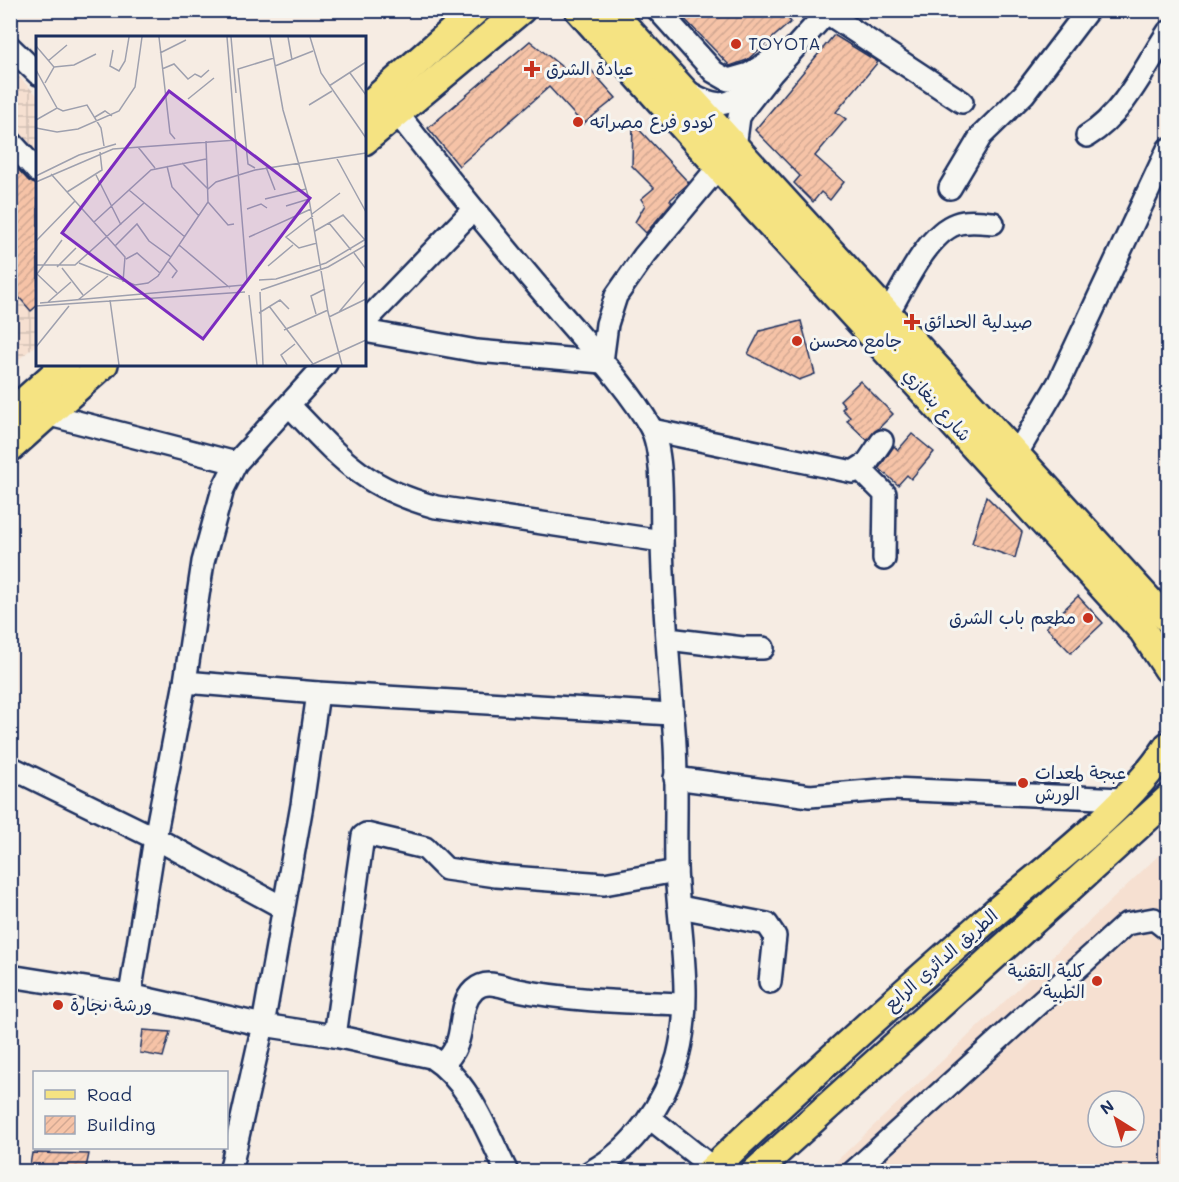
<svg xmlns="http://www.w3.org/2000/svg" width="1179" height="1182" font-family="Mali,'Playpen Sans Arabic',sans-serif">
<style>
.built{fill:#f6e0d1;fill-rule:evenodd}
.industrial{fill:url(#industrial-grid)}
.building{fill:url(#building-hatch);stroke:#1b2f5e;stroke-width:1.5}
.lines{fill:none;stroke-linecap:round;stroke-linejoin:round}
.minor-casing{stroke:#1b2f5e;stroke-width:26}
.major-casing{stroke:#1b2f5e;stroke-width:32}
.minor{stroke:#f6f6f2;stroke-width:21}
.major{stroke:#f5e382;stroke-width:27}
.poi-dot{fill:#c8321e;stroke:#f6f6f2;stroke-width:2}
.labels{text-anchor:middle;stroke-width:6;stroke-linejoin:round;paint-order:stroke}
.poi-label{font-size:18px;fill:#1b2f5e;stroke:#f6f6f2;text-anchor:start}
.street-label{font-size:18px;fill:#1b2f5e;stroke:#f6f6f2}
.inset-road{fill:none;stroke:#9ea0ae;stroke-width:1.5}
.view{fill:#7b2cbf;fill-opacity:0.15;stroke:#7b2cbf;stroke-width:3}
.inset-edge{fill:none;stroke:#1b2f5e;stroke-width:3}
</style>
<defs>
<pattern id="industrial-grid" width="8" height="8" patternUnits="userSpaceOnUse" patternTransform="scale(1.5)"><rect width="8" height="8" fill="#f6e0d1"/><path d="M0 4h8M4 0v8" fill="none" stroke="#d2c0b6"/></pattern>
<pattern id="building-hatch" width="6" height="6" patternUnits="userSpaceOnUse" patternTransform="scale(1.5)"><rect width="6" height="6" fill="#f6c3a7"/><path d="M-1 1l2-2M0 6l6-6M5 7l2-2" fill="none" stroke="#d2a892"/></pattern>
</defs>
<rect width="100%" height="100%" fill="#f6ece3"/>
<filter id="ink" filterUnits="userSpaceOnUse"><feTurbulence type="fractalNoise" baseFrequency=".0167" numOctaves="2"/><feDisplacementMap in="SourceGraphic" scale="12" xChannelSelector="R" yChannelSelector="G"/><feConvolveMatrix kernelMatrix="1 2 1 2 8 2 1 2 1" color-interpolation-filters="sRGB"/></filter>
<g filter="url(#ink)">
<path class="built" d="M1161 853 1168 861V1171L825 1172ZM1098 1101H1134V1137H1098Z"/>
<polygon class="industrial" points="10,68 38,96 37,344 11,366"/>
<g class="building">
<polygon points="676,10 781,10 791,22 747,60 730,66"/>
<polygon points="834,35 878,62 836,112 846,119 815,156 844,182 830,200 821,192 813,202 794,183 800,176 755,130"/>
<polygon points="530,41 572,75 585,63 616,98 583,124 549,87 459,166 428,128"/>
<polygon points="633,123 689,183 670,200 672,202 646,233 635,222 645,205 641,199 654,188 632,166"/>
<polygon points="10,161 29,181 38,184 38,305 31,311 10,287"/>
<polygon points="801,321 815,374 799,380 748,354 760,331"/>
<polygon points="860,381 893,414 867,440 847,421 850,417 842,409 845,406 840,400"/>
<polygon points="912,434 934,452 911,479 907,475 898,485 879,468 894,446 898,450"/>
<polygon points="986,496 1022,532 1015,558 972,543"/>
<polygon points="1078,596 1103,623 1071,653 1046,627"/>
<polygon points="143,1030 170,1032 163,1057 140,1053"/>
<polygon points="32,1153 89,1154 85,1172 29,1172"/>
</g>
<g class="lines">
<defs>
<g id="minor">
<polyline points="658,10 714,72 728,80 749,74 779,55"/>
<polyline points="827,13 962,102"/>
<polyline points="10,47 38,74"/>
<path d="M690 93C719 110 729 106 755 86"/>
<path d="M397 113C447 177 498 240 551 302 582 339 628 386 651 428 664 453 661 511 662 540 663 603 669 667 674 730 678 775 675 822 676 867 678 929 694 994 678 1056 665 1103 634 1149 590 1172"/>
<path d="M1087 136C1124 114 1145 67 1168 32"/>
<polyline points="10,141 38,172"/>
<polyline points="950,188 981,136 1024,94 1088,10"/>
<path d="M888 313C903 288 927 234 956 224 967 220 981 222 993 223"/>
<polyline points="364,323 473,210"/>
<polyline points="364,331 477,351 602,362 607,324 616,296 644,256 735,147 739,117 746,106 772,73 829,10"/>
<path d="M289 405C340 458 362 487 436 507L662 541"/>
<polyline points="46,414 236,463"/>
<polyline points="652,430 853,472 867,463 882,441"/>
<polyline points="1016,455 1059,382 1168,149"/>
<polyline points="860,469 885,494 884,559"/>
<polyline points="668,639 743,648 763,648"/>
<polyline points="185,682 318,693 671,714"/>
<polyline points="10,767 155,838 282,907"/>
<polyline points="675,778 810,796 892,789 1123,799"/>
<polyline points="680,907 767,924 775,936 770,982"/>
<path d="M10 976 130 995 263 1025 335 1036 431 1057C470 1082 487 1132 507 1172"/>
<polyline points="130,995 155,838 185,682 203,562 223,489 236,463 326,364"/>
<polyline points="335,1036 363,836 366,834 425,848 446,869 496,876 604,884 676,871"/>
<path d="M442 1064C470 1043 454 1009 474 990 486 979 500 986 513 989 569 1001 627 1002 684 1004"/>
<polyline points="650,1118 713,1168"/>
<polyline points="230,1172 263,1025 302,805 318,693"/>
<polyline points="853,1172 1126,924 1154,919 1168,930"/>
</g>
<g id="major">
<polyline points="579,10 752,204 1143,631 1168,669"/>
<polyline points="610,10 1155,607 1168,619"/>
<polyline points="364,109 476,10"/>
<polyline points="364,141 521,10"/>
<polyline points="10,414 66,364"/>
<polyline points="10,448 104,364"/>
<path d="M709 1172C802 1084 896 999 992 915 1049 866 1128 808 1168 746"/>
<polyline points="755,1172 1168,799"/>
</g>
</defs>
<use href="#minor" class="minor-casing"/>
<use href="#major" class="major-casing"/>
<use href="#minor" class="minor"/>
<use href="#major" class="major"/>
</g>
</g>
<g class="poi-dot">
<circle cx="736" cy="44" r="6"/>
<path d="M529 60h6v6h6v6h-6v6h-6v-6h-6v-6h6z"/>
<circle cx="578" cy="122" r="6"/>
<path d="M909 313h6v6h6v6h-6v6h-6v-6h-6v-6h6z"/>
<circle cx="797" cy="341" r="6"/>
<circle cx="1088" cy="618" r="6"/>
<circle cx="1023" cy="783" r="6"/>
<circle cx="1097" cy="981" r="6"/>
<circle cx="58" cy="1005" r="6"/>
</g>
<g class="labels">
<g class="poi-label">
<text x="748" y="50">TOYOTA</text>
<text x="546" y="75">عيادة الشرق</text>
<text x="590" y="128">كودو فرع مصراته</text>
<text x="924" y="328">صيدلية الحدائق</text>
<text x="809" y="347">جامع محسن</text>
<text x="1076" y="624" text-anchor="end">مطعم باب الشرق</text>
<text x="1035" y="779">عبجة لمعدات<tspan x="1035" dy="21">الورش</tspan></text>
<text x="1085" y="977" text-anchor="end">كلية التقنية<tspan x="1085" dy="21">الطبية</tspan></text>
<text x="70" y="1011">ورشة نجارة</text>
</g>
<g class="street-label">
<text transform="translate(937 405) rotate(48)" y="6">شارع بنغازي</text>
<text transform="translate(941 960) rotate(-41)" y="6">الطريق الدائري الرابع</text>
</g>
</g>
<g transform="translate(36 36)">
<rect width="330" height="330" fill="#f6ece3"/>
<path class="inset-road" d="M123 1 134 97 139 103M191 1 211 244M195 1 200 57M234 1 247 74 273 163 292 276 306 329M252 1 256 24M274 1 285 37 330 102M0 10 18 31 9 47M77 14 74 30 83 35 89 25 93 1M124 17 150 4M12 25 31 9M239 30 277 15M18 31 38 29 60 18M126 33 138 28 152 43 159 38 165 41 173 34M0 34 21 72M314 37 330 59M293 50 330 26M152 63 178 42M273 69 296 55M59 81 69 75 76 80M0 84 21 72 27 75 51 69 65 92 68 110M0 92 21 96 42 93 83 75 99 51 106 1M102 111 119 132M300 121 330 176M146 127 172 153 180 146 219 134 330 117M131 130 136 151 163 180M230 131 239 154M219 132 212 128 202 33 238 22M15 138 89 221 87 246M60 139 85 189M0 140 43 119 80 108M0 146 77 113 201 104M93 154 149 201M31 156 66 134 64 116M229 163 270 153M172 166 192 189 198 188M250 170 273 163M211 173 225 168 231 172M276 178 304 157M277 180 250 201 263 212 281 207M58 186 115 134 170 123M293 187 315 214M279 195 307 179 329 204M213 201 275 173M0 205 39 165M143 209 194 252M79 210 101 188 113 205 135 221M318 217 330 233M90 223 101 217 124 237M132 225 141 235 136 242M43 227 99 249 112 247 122 240 172 166 170 105M0 229H39L108 167M232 230 257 209M21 231 40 212M26 232 47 259M223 244 240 243 290 227 330 203M225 254 292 231 330 209M224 256 227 329M21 257 1 238 26 204M213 259 221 329M42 264 72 240M74 264 83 329M12 266 35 246M4 267 208 249M0 270 209 256M233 270 277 328M303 276 330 244M223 277 244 264 253 273M280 278 275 260 289 253M293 281 330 263M248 294 292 274M0 311 33 270M251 329 245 319 259 308M275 329 330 304"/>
<path class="view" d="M133 55 274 162 167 303 26 197Z"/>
<rect width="330" height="330" class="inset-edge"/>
</g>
<rect width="1179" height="1182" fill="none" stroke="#f6f6f2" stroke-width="36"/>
<rect x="18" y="18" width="1143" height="1146" fill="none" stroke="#1b2f5e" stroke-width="2" filter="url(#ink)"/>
<rect x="33" y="1071" width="195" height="78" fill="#f6f6f2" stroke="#9ea6b7" stroke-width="1.5"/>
<rect x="45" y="1090" width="30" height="9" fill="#f5e382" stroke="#9ea6b7" stroke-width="1.5"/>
<text x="87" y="1101" font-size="18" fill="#1b2f5e">Road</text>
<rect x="45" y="1116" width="30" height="18" fill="url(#building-hatch)" stroke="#9ea6b7" stroke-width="1.5"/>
<text x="87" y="1131" font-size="18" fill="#1b2f5e">Building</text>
<g transform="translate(1116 1119) rotate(323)"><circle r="28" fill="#f6f6f2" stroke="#9ea6b7" stroke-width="1.5"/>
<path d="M0-4.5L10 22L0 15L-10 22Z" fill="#c8321e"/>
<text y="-9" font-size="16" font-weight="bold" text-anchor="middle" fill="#1b2f5e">N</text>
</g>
</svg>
